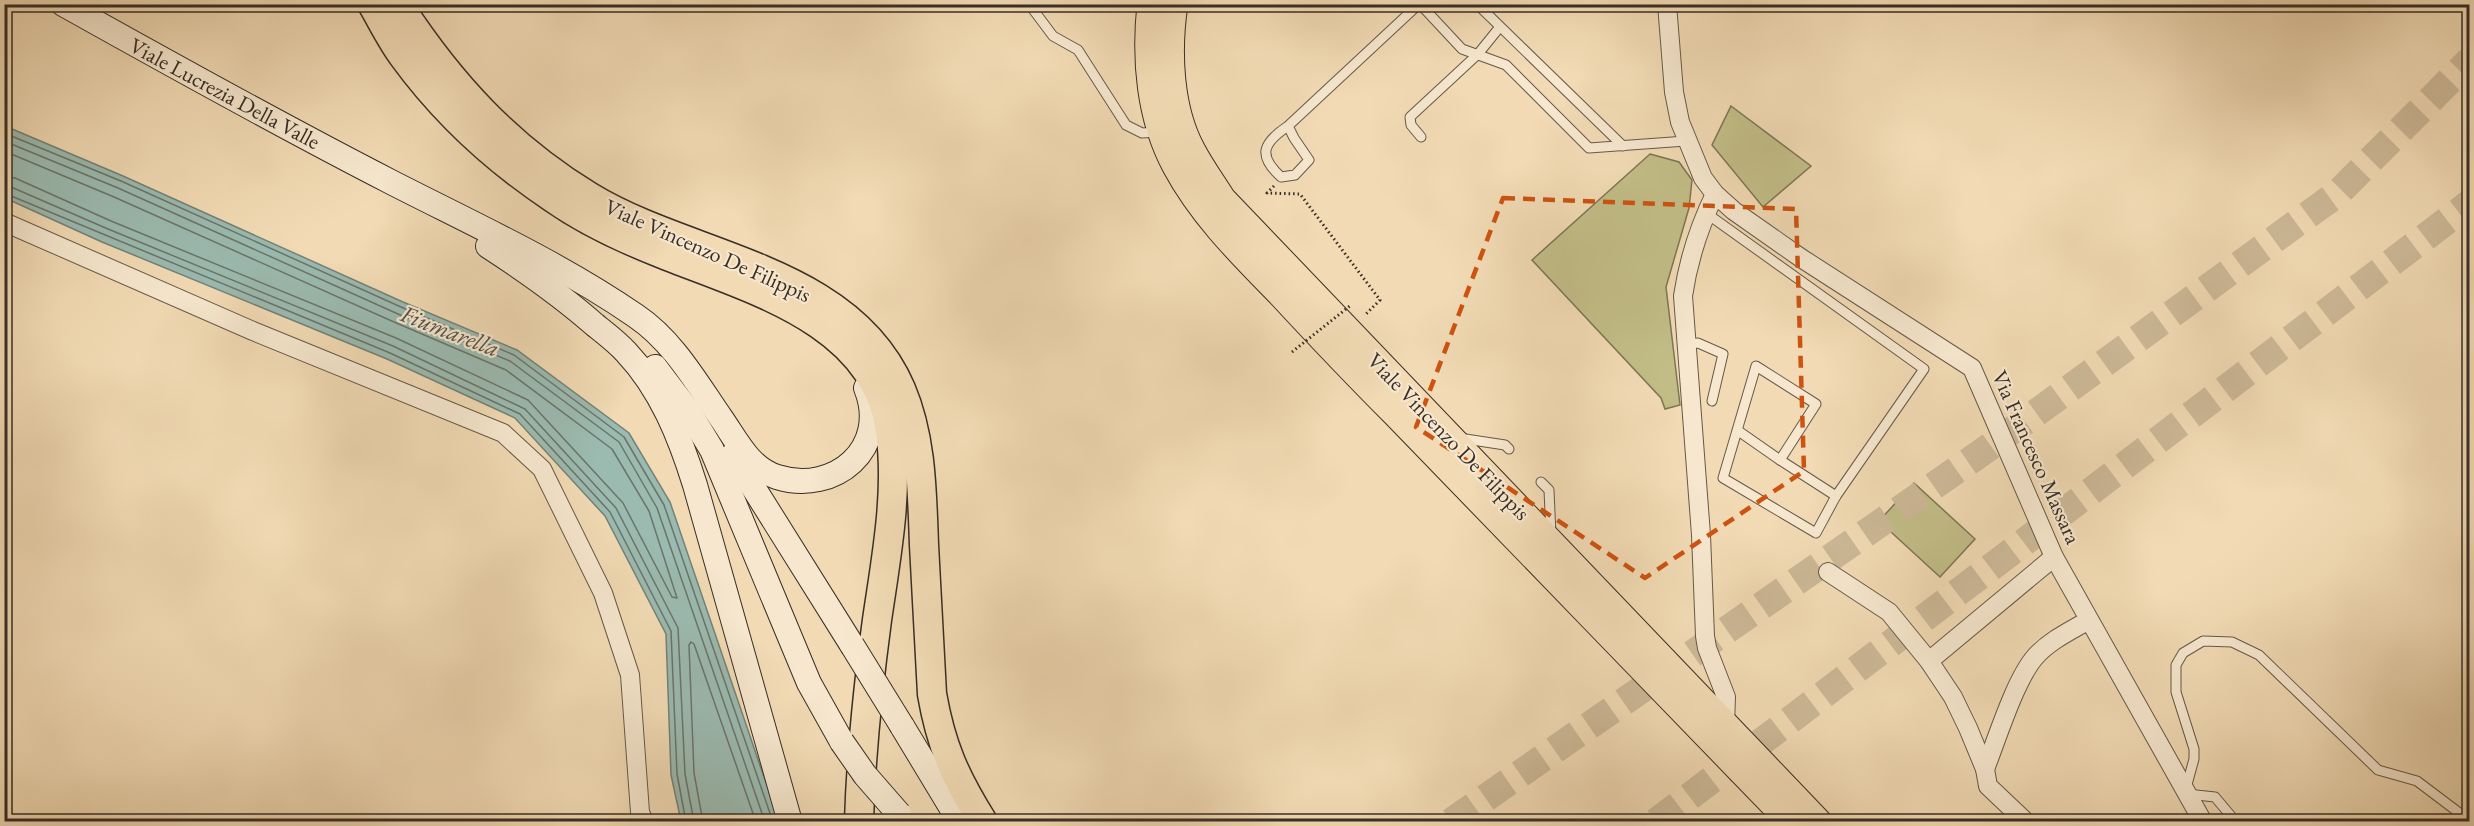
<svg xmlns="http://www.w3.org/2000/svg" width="2474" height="826" font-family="'EB Garamond',serif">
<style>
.green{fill:#c2bd87;stroke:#7d7656;stroke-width:1.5}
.water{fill:#9bbab0;stroke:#738278;stroke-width:1.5}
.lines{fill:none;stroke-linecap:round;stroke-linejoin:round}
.shore{stroke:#6a746a;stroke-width:1.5}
.trunk-tunnel{stroke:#ccb897;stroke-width:28;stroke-dasharray:28 14;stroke-linecap:butt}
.service-casing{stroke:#665949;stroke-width:11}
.minor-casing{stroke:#665949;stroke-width:20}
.secondary-casing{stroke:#382e25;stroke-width:26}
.primary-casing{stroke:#382e25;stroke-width:29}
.trunk-casing{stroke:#382e25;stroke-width:31}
.path{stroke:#382e25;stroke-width:3;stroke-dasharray:1.5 3;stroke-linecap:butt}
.service{stroke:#f6e7ce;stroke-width:9}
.minor{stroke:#f6e7ce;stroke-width:18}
.secondary{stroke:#f6e7ce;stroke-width:24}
.primary{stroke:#f1dab4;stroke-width:27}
.trunk{stroke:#f1dab4;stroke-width:28}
.secondary-bridge-casing{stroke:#382e25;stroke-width:26;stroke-linecap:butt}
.path-bridge{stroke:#382e25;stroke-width:3;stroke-dasharray:1.5 3;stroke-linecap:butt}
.secondary-bridge{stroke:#f6e7ce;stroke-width:24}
.marked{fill:none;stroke:#ce5310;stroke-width:4.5;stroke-dasharray:12 8;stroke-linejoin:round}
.labels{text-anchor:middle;stroke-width:4.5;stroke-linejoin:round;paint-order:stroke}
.street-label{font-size:22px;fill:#382e25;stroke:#f6e7ce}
.water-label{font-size:24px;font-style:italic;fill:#515148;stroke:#f6e7ce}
</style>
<rect width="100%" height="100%" fill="#f1dab4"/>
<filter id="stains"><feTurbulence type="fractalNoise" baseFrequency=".00333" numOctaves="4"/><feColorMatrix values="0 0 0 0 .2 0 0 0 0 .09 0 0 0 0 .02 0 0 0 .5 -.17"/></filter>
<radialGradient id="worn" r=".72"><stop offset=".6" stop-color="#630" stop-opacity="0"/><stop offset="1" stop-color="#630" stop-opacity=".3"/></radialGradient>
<g class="green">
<polygon points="1731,106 1811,166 1763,207 1712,145"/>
<polygon points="1650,154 1679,162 1692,180 1689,208 1666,287 1680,405 1665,409 1661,398 1532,260"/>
<polygon points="1914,483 1975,539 1940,577 1879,521"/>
</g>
<polygon class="water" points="5,126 123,176 403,302 517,350 629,433 670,502 779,821 681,821 671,775 666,634 605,516 515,418 387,359 102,242 5,198"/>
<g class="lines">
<g class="shore">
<polyline points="4,133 121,181 401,307 514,355 624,437 664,505 773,822"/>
<polyline points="4,141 118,188 398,314 510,361 619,442 657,508 765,822"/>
<polyline points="4,151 114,197 394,322 506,370 612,449 649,511 677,598 672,597 623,503 528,400 396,338 111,221 15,178 4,177"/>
<polyline points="4,186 11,187 108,229 393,346 525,409 616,508 678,628 685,774 694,822"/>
<polyline points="4,193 390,353 520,414 610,512 671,631 677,774 686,822"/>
<polyline points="703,822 694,773 689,645 691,642 694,644 756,822"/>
</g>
<g class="trunk-tunnel">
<polyline points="1451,822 1981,453 2338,193 2470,60"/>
<polyline points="1656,822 2470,203"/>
</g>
<defs>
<g id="service">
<polyline points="1029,4 1053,36 1078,50 1126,125 1142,133 1157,132"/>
<polyline points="1420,4 1462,49 1506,65 1589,148 1686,141"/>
<polyline points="1477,4 1623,146"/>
<path d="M1288 126 1294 138 1309 160 1295 175 1281 177C1257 155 1263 143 1288 126L1419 4"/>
<polyline points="1421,137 1411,125 1410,117 1478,54 1499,28"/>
<polyline points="1706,213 1924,369 1836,496 1816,533 1723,478 1756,366 1816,404 1780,460 1737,430"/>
<polyline points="1686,344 1698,343 1723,354 1712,401"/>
<polyline points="1459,438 1505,445 1509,449"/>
<polyline points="1780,460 1836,496"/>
<polyline points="1541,482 1549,490 1551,535"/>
<polyline points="2186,788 2194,759 2194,749 2176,692 2176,665 2183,653 2203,641 2232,642 2259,655 2378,770 2417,781 2470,821"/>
<polyline points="2187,794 2215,797 2236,822"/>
</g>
<g id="minor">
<polyline points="1667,4 1674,92 1680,122 1703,178 1715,194 1734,211 1801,258 1972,368 2054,557 2203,822"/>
<path d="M1715 194C1700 225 1688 262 1683 296L1701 535 1705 636 1707 648 1726 697 1725 725"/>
<polyline points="4,222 253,331 503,433 542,469 603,593 630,675 640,812 644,822"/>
<polyline points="1828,572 1889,612 1929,661 1953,697 1968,728 1985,769 1988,786 2026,822"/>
<polyline points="1929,661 2054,557"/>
<path d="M1985 769C1997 739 2015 680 2035 657 2049 641 2070 631 2089 620"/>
</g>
<g id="secondary">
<path d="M63 4C172 65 280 125 391 182 473 224 559 263 636 316 673 341 696 382 721 418 737 441 749 468 777 477 835 495 890 448 866 388"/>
<path d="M488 246C525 270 562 296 595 325 605 333 617 342 626 352 661 389 680 437 695 485L790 822"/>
<polyline points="655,367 689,412 712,450 809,683 842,742"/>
<polyline points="733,455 852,645"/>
<polyline points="902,726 960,822"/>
</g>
<g id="primary">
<path d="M1151 4C1145 59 1150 118 1176 166 1203 216 1242 254 1281 294 1319 335 1357 375 1396 414 1528 550 1659 686 1791 822"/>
<path d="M1174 4C1167 51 1169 109 1192 151 1201 168 1212 183 1222 199L1818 822"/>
</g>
<g id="trunk">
<path d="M372 4C382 21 391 40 403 56 443 111 496 160 553 198 586 221 622 238 660 253 746 288 875 320 890 430 899 492 886 558 877 620 868 687 861 754 859 822"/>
<path d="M398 4C450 84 508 147 590 197 690 258 849 267 901 389 922 438 922 493 924 545 927 595 929 644 932 694 941 746 955 777 983 822"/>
</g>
</defs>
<use href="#service" class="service-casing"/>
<use href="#minor" class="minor-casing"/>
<use href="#secondary" class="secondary-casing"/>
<use href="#primary" class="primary-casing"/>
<use href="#trunk" class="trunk-casing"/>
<polyline class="path" points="1274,186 1267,193 1300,194 1380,300 1365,315"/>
<use href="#service" class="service"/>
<use href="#minor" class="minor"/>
<use href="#secondary" class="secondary"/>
<use href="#primary" class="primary"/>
<use href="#trunk" class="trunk"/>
<defs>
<g id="secondary-bridge">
<polyline points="852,645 902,726"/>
<polyline points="842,742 865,775 899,814"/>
</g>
</defs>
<use href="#secondary-bridge" class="secondary-bridge-casing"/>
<polyline class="path-bridge" points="1292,352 1351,305"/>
<use href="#secondary-bridge" class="secondary-bridge"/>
</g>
<path class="marked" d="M1503 198 1796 209 1804 471 1645 578 1416 427Z"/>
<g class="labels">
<g class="street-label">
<text transform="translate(225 93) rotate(28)" y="8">Viale Lucrezia Della Valle</text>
<text transform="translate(708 250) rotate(24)" y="8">Viale Vincenzo De Filippis</text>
<text transform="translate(1449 436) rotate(46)" y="8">Viale Vincenzo De Filippis</text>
<text transform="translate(2037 457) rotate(66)" y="8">Via Francesco Massara</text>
</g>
<g class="water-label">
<text transform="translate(450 331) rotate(21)" y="8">Fiumarella</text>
</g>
</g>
<rect width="2474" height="826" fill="none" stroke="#f1dab4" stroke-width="24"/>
<rect x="6" y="6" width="2462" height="814" fill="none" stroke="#382e25" stroke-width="3"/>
<rect x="12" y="12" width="2450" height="802" fill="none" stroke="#382e25" stroke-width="1.5"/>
<rect width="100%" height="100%" filter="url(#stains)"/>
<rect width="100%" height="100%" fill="url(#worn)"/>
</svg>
